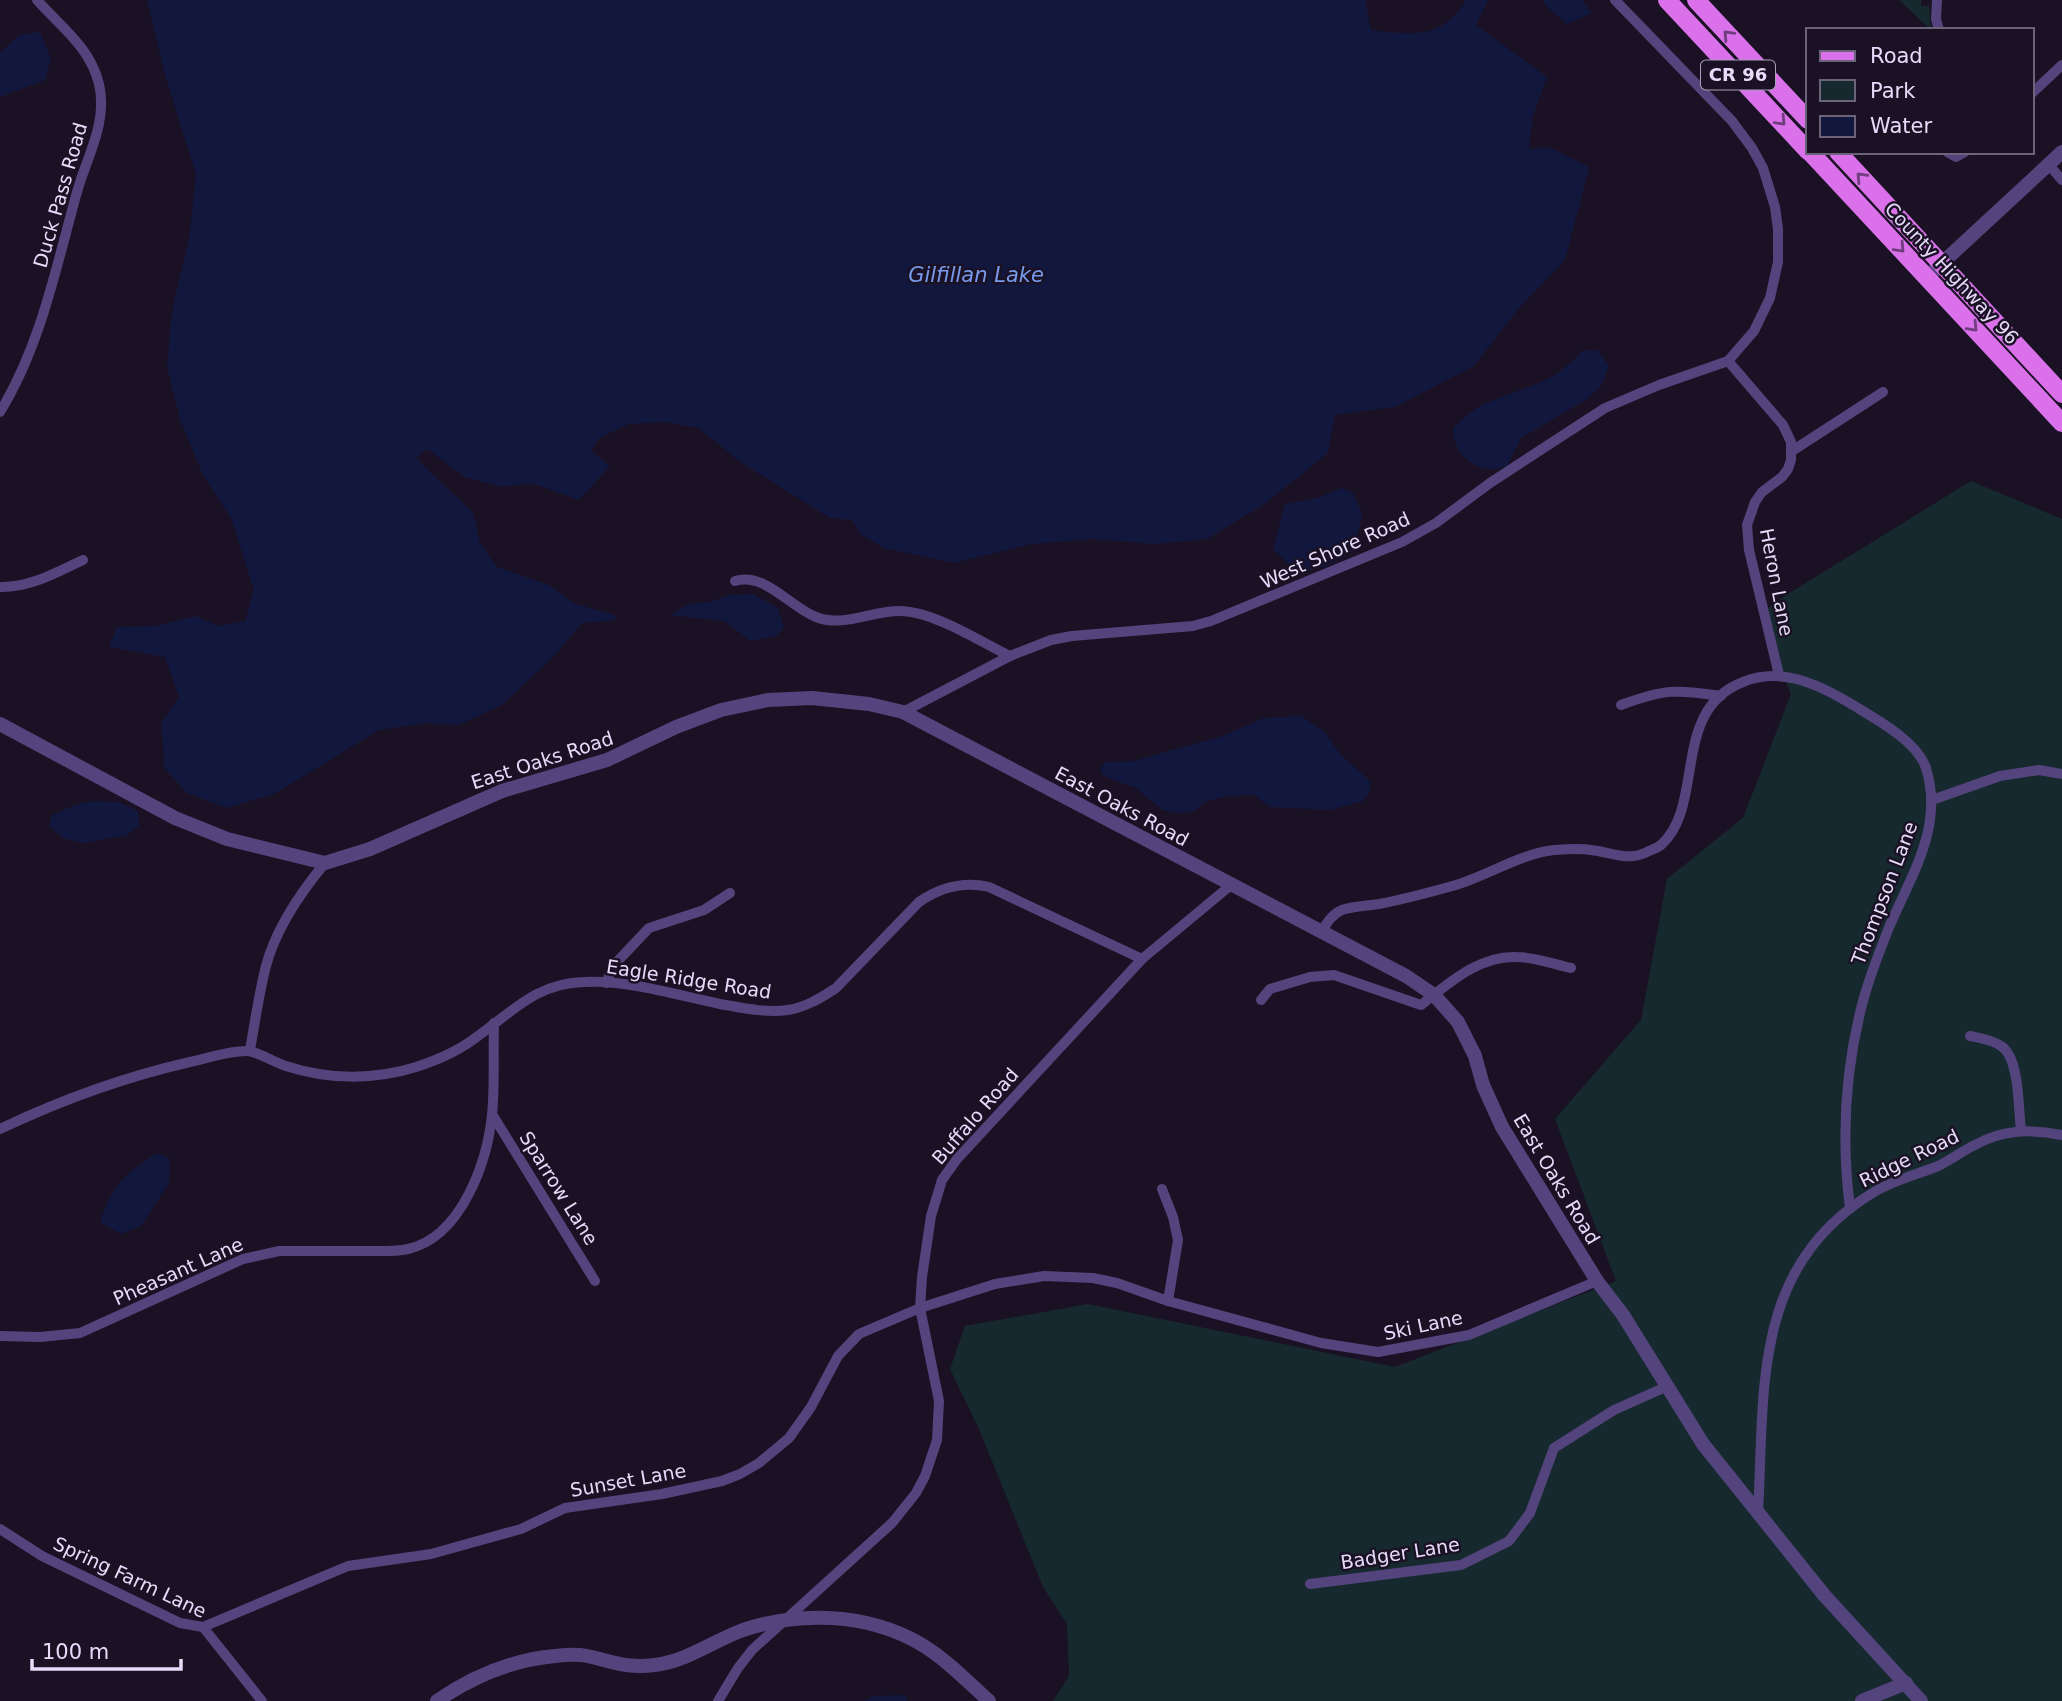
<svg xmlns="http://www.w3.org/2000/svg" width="2062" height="1701" font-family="'DejaVu Sans',sans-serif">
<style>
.green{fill:#16292e}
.water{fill:#12173e}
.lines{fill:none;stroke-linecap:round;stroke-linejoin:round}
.minor{stroke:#54447d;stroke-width:10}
.tertiary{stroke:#54447d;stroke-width:14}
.primary{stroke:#da71eb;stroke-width:18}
.oneway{stroke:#703d7e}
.labels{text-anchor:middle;stroke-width:5;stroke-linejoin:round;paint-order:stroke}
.shield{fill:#1a1224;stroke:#a99fba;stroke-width:2}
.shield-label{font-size:18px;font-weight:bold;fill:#e6dbfa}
.street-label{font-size:19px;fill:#e6dbfa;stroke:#1a1224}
.water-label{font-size:21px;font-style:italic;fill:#779aec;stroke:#1a1224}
</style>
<rect width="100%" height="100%" fill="#1a1224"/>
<g class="green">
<polygon points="1899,0 1921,0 1921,6 1929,6 1931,30"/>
<polygon points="1971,481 2062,519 2062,1701 1053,1701 1069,1676 1067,1624 1043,1587 979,1429 950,1369 965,1326 1088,1304 1395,1367 1616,1281 1555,1119 1641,1020 1667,879 1743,818 1791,694 1770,641 1768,608 1788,594"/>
</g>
<g class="water">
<path d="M147 0H1365L1371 30C1411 35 1443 40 1466 0H1488L1476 25 1547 77 1532 118 1529 149 1551 148 1589 167 1565 260 1519 308 1474 366 1395 407 1335 415 1328 453 1263 505 1207 539 1155 544 1093 539 1031 544 954 563 884 548 860 534 852 520 830 518 739 461 699 428 664 422 629 424 599 438 591 451 610 466 579 500 532 483 501 487 465 477 427 449 416 458 473 513 480 543 497 567 551 586 573 603 614 615 616 620 582 623 554 656 502 705 459 725 425 723 379 730 276 793 227 808 187 793 165 769 161 723 179 697 165 657 109 647 117 627 156 626 196 616 219 626 245 621 254 590 231 518 203 475 181 422 167 366 172 311 189 239 196 174 165 75Z"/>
<polygon points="1543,0 1582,0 1592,13 1567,24 1547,7"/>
<polygon points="40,32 51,59 45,80 0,97 0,53 19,35"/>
<path d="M1598 350 1609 366 1601 386 1587 399 1521 438 1507 466C1502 467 1495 469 1490 469 1469 469 1452 447 1453 428 1461 421 1469 412 1479 407 1518 387 1552 387 1582 351Z"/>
<polygon points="1342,488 1353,493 1362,513 1354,551 1324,567 1297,572 1273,549 1285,504 1317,498"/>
<polygon points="753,594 778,608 784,628 776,636 751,641 724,621 670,615 689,604 711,602 729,595"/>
<polygon points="1301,716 1324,731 1340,754 1368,779 1371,785 1369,793 1363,801 1330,810 1270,807 1254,795 1227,796 1204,802 1195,811 1184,813 1170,812 1161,809 1136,788 1108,778 1102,774 1100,769 1105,762 1134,761 1172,750 1220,737 1264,718"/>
<polygon points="93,801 118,802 138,811 139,826 127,835 83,843 63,838 49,826 52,815 75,805"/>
<path d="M157 1153 170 1159 169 1183 141 1226 121 1234 100 1222C113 1183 124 1175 157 1153Z"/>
<polygon points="905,1695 908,1701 865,1701 873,1696"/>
</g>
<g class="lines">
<g class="minor">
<polyline points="1937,0 1936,19 1939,30"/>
<polyline points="2032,93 2062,65"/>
<polyline points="1947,152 1956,157 1965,152"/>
<polyline points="2048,164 2062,180"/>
<polyline points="1728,361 1783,425 1791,442 1791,460 1788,469 1782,477 1762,492 1755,502 1747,525 1749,550 1779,675"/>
<path d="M0 412C41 345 56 267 77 192 87 156 108 123 99 84 90 47 61 27 37 0"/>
<polyline points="1792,451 1883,392"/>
<path d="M735 581C765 572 790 607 816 617 844 628 872 610 901 611 935 612 979 641 1010 656"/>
<path d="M0 587C30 588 57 572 83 560"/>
<path d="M1621 705C1664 689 1676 689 1721 696"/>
<polyline points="903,712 1010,656 1051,640 1072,636 1193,626 1211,621 1402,542 1436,523 1490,483 1605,408 1659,385 1728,361 1754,331 1770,298 1778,262 1778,229 1775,207 1763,168 1752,148 1732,121 1615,0"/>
<polyline points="1932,800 2000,776 2039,770 2062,774"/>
<path d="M1321 932C1327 923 1332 914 1342 910 1354 906 1367 906 1379 904 1405 899 1431 892 1456 885 1489 875 1520 854 1554 850 1567 849 1579 848 1591 850 1610 852 1627 861 1645 853 1650 850 1656 849 1661 845 1706 805 1670 710 1743 682 1780 667 1816 683 1848 702 1872 717 1917 740 1926 768 1944 826 1912 874 1890 925 1880 950 1870 975 1863 1001 1845 1069 1841 1138 1850 1208"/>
<polyline points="606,983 614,965 649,928 704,910 730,893"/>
<path d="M1261 1000 1270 989 1310 977 1334 975 1421 1005C1448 984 1479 955 1517 957 1535 957 1553 964 1571 968"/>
<path d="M1970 1036C1980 1038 1993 1040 2001 1046 2020 1058 2018 1109 2021 1130"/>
<path d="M250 1050C255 1022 259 993 266 966 276 928 301 892 325 863"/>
<polyline points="492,1114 595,1281"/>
<path d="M0 1129C61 1100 124 1077 190 1062 208 1058 228 1051 247 1051 256 1051 276 1063 286 1066 328 1080 375 1080 416 1067 438 1060 460 1050 478 1036 513 1011 537 983 584 982 629 980 676 995 720 1004 743 1008 765 1013 788 1010 806 1007 821 998 836 988L919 902C941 887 963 881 989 887L1142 959"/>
<polyline points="1162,1189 1173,1217 1178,1240 1168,1301"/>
<path d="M0 1336 40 1337 80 1333 243 1259 279 1251C307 1251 336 1251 365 1251 379 1251 394 1252 408 1249 461 1237 487 1163 492 1115 495 1085 493 1054 494 1023"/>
<path d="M1758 1513C1765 1388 1751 1267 1874 1192 1894 1180 1916 1175 1938 1166 1951 1160 1962 1151 1975 1145 2003 1129 2031 1129 2062 1135"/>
<polyline points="0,1529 42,1556 180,1623 203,1627 262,1701"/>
<polyline points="1310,1584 1461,1565 1509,1541 1530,1513 1554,1448 1614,1410 1668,1386"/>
<polyline points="203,1627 348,1566 431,1554 521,1529 565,1508 662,1494 722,1481 740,1474 759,1463 789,1438 811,1407 838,1356 859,1334 920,1308 995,1284 1044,1276 1093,1278 1117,1283 1168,1301 1321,1343 1378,1352 1469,1335 1597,1281"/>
<polyline points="718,1701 738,1668 752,1650 892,1523 916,1493 925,1476 937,1440 939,1401 920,1308 922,1277 931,1216 942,1180 957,1159 1142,959 1231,885"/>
</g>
<g class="tertiary">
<polyline points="1927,277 2062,152"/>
<polyline points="0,724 175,818 227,839 325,863 370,849 502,791 607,760 676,727 721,710 768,700 812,698 869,704 903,712 1406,976 1434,995 1458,1022 1475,1056 1483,1085 1502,1127 1597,1281 1623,1315 1703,1444 1824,1595 1921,1701"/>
<path d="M437 1701C473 1676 511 1660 555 1656 564 1655 577 1654 587 1656 612 1661 626 1669 655 1665 687 1661 713 1641 743 1630 800 1611 866 1613 919 1643 945 1658 967 1681 989 1701"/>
<polyline points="1862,1701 1906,1683"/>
</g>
<g class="primary">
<polyline points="1667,0 1808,151"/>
<polyline points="1696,0 1808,120"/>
<polyline points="1810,152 2062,423"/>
<polyline points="1838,152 2062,394"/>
</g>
</g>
<defs><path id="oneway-chevron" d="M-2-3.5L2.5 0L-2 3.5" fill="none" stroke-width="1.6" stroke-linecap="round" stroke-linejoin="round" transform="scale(1.75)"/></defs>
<g class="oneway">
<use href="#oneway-chevron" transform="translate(1728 35) rotate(-133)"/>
<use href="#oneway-chevron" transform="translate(1781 121) rotate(47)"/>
<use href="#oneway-chevron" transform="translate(1861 177) rotate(-133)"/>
<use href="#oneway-chevron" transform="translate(1900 248) rotate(47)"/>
<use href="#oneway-chevron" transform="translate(1973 327) rotate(47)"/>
</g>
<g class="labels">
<rect class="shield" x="1701" y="60.5" width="74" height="29" rx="5"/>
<g class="shield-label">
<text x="1738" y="81">CR 96</text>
</g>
<g class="street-label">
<text transform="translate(60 195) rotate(-74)" y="7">Duck Pass Road</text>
<text transform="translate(1952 273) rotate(47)" y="7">County Highway 96</text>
<text transform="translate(1335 550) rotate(-24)" y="7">West Shore Road</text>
<text transform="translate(1777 582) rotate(79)" y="7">Heron Lane</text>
<text transform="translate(542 760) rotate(-18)" y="7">East Oaks Road</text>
<text transform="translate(1122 806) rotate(28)" y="7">East Oaks Road</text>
<text transform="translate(1884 893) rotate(-69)" y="7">Thompson Lane</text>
<text transform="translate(689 979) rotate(9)" y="7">Eagle Ridge Road</text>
<text transform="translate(975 1116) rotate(-49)" y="7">Buffalo Road</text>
<text transform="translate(1909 1158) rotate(-26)" y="7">Ridge Road</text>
<text transform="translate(1557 1179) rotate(59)" y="7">East Oaks Road</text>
<text transform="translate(559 1188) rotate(58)" y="7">Sparrow Lane</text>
<text transform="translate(178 1271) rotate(-24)" y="7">Pheasant Lane</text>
<text transform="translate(1423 1325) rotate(-12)" y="7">Ski Lane</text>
<text transform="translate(628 1480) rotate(-10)" y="7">Sunset Lane</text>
<text transform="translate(1400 1553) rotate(-9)" y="7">Badger Lane</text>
<text transform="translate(130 1577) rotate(25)" y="7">Spring Farm Lane</text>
</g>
<g class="water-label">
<text x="976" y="282">Gilfillan Lake</text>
</g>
</g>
<rect x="1806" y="28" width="228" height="126" fill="#1a1224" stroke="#6c627a" stroke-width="2"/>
<rect x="1820" y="51" width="35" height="10" fill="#da71eb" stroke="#6c627a" stroke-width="2"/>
<text x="1870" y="63" font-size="21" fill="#e6dbfa">Road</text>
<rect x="1820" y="80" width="35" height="21" fill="#16292e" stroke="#6c627a" stroke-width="2"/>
<text x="1870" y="98" font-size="21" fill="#e6dbfa">Park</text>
<rect x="1820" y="116" width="35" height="21" fill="#12173e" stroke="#6c627a" stroke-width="2"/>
<text x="1870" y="133" font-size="21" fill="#e6dbfa">Water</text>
<path d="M32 1659v10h149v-10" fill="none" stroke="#e6dbfa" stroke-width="3.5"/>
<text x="42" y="1659" font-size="21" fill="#e6dbfa" stroke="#1a1224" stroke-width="5" paint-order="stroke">100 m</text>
</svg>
